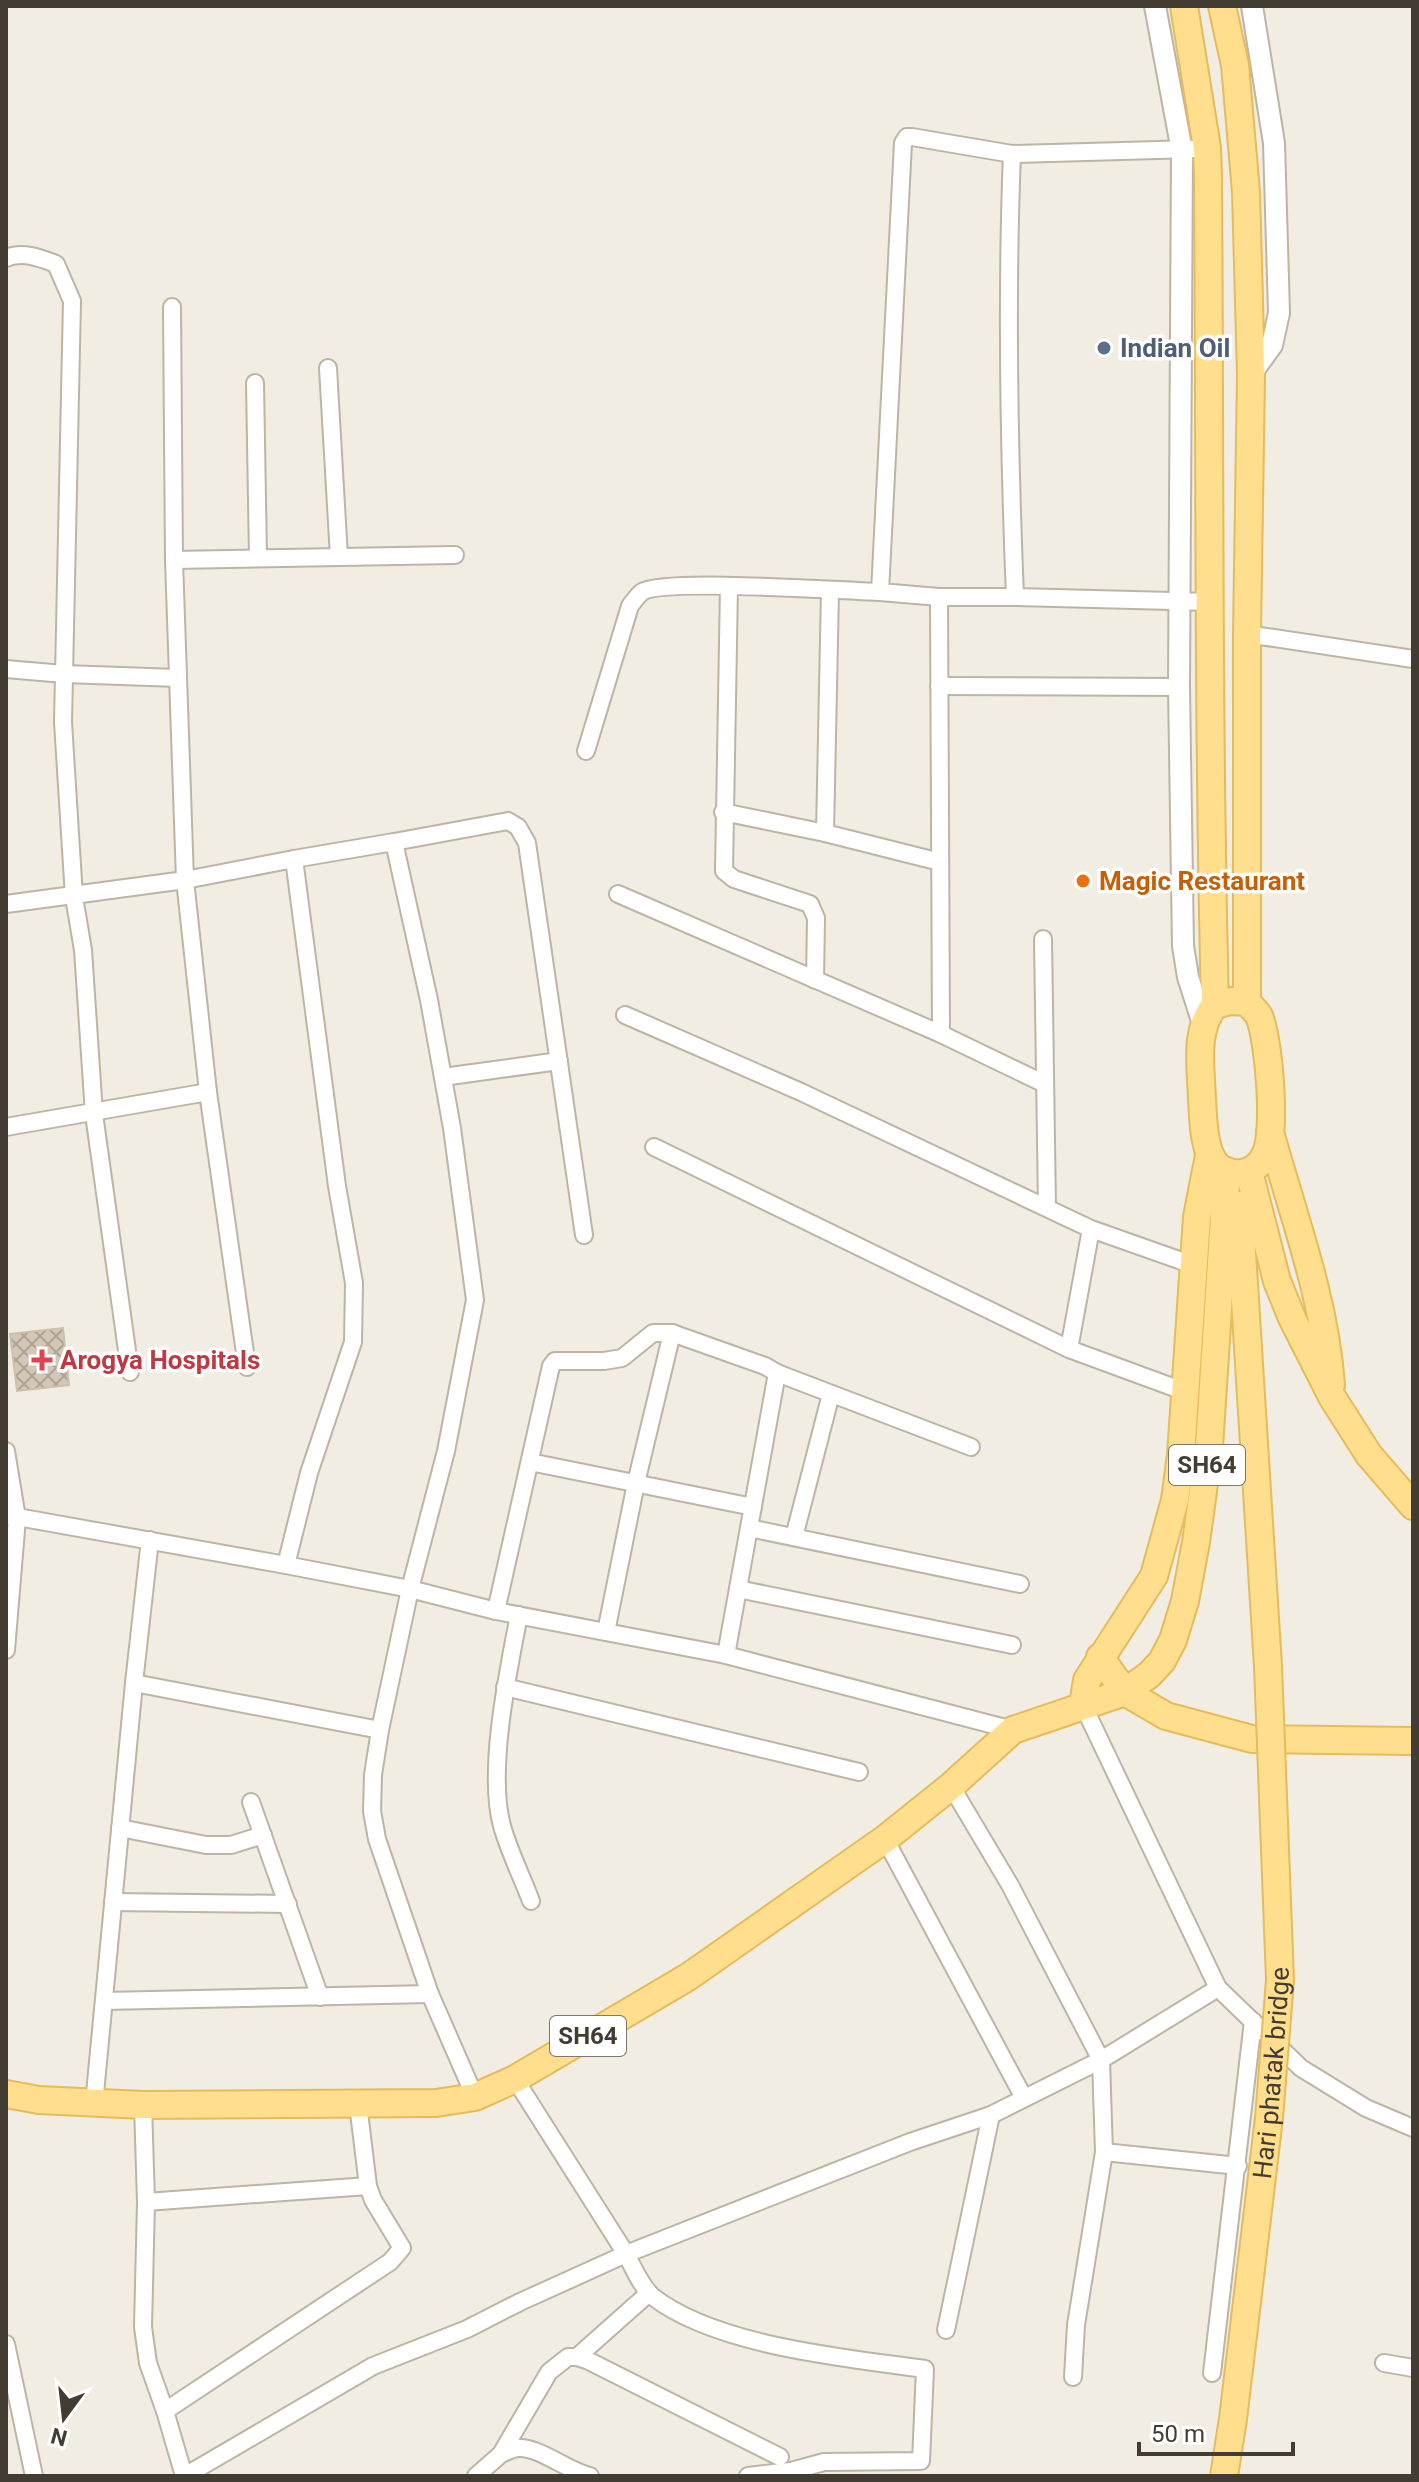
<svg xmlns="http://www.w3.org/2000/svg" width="1419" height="2482" font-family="Roboto,sans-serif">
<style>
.building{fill:url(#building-cross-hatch);stroke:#cec0aa;stroke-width:2}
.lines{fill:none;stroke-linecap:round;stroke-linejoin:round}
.minor-casing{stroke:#bdb4a4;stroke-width:20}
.tertiary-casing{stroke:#bdb4a4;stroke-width:24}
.primary-casing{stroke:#e6bb5b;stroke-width:30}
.minor{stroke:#fff;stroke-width:16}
.tertiary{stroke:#fff;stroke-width:20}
.primary{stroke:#ffde8d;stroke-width:26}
.primary-bridge-casing{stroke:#e6bb5b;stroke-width:30;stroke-linecap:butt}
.primary-bridge{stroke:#ffde8d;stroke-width:26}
.service-dot{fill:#5c6f8a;stroke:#fff;stroke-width:3}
.food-dot{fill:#e8710a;stroke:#fff;stroke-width:3}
.health-dot{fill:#e0444e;stroke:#fff;stroke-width:3}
.labels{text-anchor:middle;stroke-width:7;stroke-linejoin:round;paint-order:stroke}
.shield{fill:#fff;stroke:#7b7670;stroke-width:2}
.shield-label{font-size:24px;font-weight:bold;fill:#433c32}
.service-label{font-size:26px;font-weight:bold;fill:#4e5e75;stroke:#fff;text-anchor:start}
.food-label{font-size:26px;font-weight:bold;fill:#c56008;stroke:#fff;text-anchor:start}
.health-label{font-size:26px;font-weight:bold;fill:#be3a42;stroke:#fff;text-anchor:start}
.street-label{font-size:26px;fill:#433c32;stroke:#fff}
</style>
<defs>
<pattern id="building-cross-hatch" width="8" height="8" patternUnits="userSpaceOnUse" patternTransform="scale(2)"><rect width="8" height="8" fill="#d3c8b7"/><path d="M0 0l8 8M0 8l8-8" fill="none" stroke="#ada495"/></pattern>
</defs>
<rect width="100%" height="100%" fill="#f1ede2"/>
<polygon class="building" points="63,1328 69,1385 17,1391 10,1334"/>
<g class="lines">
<defs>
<g id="minor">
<path d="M1012 154C1006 302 1009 449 1015 597L1211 602"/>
<path d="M6 258C23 251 40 258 56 264L72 301 63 722 74 897 83 950 94 1114 130 1372"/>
<polyline points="172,307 174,560 185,880 208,1092 247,1367"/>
<polyline points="328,368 339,557"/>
<polyline points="255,383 258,558"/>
<polyline points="174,560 455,555"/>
<polyline points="729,586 724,871 734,879 810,904 816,918 815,980"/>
<polyline points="939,597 941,1034"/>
<polyline points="1015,597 939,597 880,592 903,143 907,137 912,137 1012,154 1193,149"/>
<polyline points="1247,634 1413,659"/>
<polyline points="6,669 64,674 178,678"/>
<polyline points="939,686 1179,687"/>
<path d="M586 751 630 606C633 602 638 595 642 592 663 578 844 591 880 592"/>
<polyline points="723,812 825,833 830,591"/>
<polyline points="825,833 940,862"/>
<polyline points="394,842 508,821 518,827 527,843 584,1235"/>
<polyline points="618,894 941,1034 1045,1084"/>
<polyline points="6,904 185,880 294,859"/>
<polyline points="1043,939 1047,1208"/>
<polyline points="625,1015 801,1092 1091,1229 1193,1265"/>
<polyline points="443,1077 559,1061"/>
<polyline points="6,1127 208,1092"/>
<polyline points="654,1147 1069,1349 1186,1392"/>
<polyline points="1069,1349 1091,1229"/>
<polyline points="777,1373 971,1447"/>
<polyline points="6,1451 17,1518 6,1650"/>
<polyline points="530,1462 753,1507"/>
<polyline points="6,1515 286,1565 410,1589 496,1611 726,1655 1013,1730"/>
<polyline points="749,1528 1020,1584"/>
<polyline points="794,1537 831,1394"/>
<polyline points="286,1565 309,1473 353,1342 354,1283 337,1186 294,859 394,842 429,1000 452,1128 475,1300 446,1451 410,1589 380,1730 373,1775 372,1811 377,1839 430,1994 475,2097"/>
<polyline points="738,1589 1012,1645"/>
<polyline points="496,1611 551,1366 555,1361 604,1361 622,1358 653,1333 672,1333 765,1366 777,1373 726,1655"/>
<path d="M519 1615C508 1672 487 1771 502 1826 509 1851 522 1877 531 1901"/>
<polyline points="606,1632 636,1483 672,1333"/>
<polyline points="134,1683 380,1730"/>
<polyline points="505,1687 859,1772"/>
<polyline points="951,1786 1010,1885 1101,2060 1104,2152 1076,2325 1073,2377"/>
<polyline points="251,1802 320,1997"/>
<polyline points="120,1828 206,1845 231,1845 263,1835"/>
<polyline points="885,1839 1024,2098"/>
<polyline points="113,1902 288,1904"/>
<polyline points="1218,1988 1301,2068 1366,2108 1413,2128"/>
<polyline points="104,2001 430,1994"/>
<polyline points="94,2104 134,1683 150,1540"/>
<polyline points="143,2105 146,2202 143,2327 148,2363 165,2411"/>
<polyline points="1104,2152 1238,2166"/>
<polyline points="146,2202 368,2186"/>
<polyline points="946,2330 991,2115"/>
<polyline points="6,2344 34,2476"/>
<polyline points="577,2357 649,2293"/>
<polyline points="1384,2363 1413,2368"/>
<polyline points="1212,2373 1253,2021"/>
<path d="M501 2454C506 2452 513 2448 519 2448 539 2447 568 2471 590 2476"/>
<polyline points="184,2476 165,2411 390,2262 402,2248 373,2200 368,2186 358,2104"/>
<polyline points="185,2476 373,2366 467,2329 520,2302 626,2254 515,2079"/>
<polyline points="476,2476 501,2454 549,2372 568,2357 577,2357 589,2361 780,2457"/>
<path d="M748 2476 791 2471 824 2462 921 2461 925 2369C846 2358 715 2346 652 2296 641 2286 633 2267 626 2254L910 2142 991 2115 1101 2060 1218 1988 1083 1705"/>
</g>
<g id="tertiary">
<polyline points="1155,6 1182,151 1179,687 1183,946 1188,977 1203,1024"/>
<polyline points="1251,374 1272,345 1279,313 1274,143 1252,6"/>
</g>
<g id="primary">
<path d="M1184 6 1207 148 1208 175C1210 452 1208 728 1215 1005"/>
<polyline points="1222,6 1235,65 1246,192 1251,374 1247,634 1247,1002"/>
<path d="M1231 1001 1247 1002C1251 1007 1256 1011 1259 1016 1269 1039 1277 1134 1265 1155 1261 1164 1252 1171 1242 1173 1202 1178 1204 1126 1202 1099 1201 1067 1194 1030 1215 1005Z"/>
<path d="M1270 1132C1293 1215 1325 1299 1331 1385"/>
<polyline points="1249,1172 1277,1281 1292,1318 1332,1397 1369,1455 1413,1506"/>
<polyline points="1239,1205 1268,1666"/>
<polyline points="1100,1657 1125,1692 1166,1716 1252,1739 1413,1741"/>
<polyline points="1083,1705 1087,1680 1154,1576 1175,1500 1181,1455 1197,1217 1209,1155"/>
<polyline points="6,2094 39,2100 143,2105 436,2103 475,2097 515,2079 688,1977 885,1839 951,1786 1013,1730 1125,1692 1149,1675 1162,1661 1173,1640 1185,1601 1196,1542 1209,1447 1227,1171"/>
</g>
</defs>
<use href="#minor" class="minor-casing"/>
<use href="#tertiary" class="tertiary-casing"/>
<use href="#primary" class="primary-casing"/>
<use href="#minor" class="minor"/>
<use href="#tertiary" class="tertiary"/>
<use href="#primary" class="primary"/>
<defs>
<g id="primary-bridge">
<path id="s1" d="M1224 2476 1233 2419 1269 2118 1280 1980 1268 1666"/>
</g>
</defs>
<use href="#primary-bridge" class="primary-bridge-casing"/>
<use href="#primary-bridge" class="primary-bridge"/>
</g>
<circle class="service-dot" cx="1104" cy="348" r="8"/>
<circle class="food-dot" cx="1083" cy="881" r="8"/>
<path class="health-dot" d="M38 1348h8v8h8v8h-8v8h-8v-8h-8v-8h8z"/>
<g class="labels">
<g class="shield">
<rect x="1169" y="1445" width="76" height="40" rx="6"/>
<rect x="550" y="2016" width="76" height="40" rx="6"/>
</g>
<g class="shield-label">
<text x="1207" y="1473">SH64</text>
<text x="588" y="2044">SH64</text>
</g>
<g class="service-label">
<text x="1120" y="357">Indian Oil</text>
</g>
<g class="food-label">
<text x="1099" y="890">Magic Restaurant</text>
</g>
<g class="health-label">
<text x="60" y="1369">Arogya Hospitals</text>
</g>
<g class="street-label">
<text dy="9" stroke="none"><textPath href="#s1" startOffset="406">Hari phatak bridge</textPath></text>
</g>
</g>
<rect width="1419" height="2482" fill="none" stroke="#433c32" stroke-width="16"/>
<g transform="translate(64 2418) rotate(195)" stroke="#ffffff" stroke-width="6" paint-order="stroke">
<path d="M0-6L14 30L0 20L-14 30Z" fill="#433c32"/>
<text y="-12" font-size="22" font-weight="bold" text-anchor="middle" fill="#433c32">N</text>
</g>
<path d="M1139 2442v12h154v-12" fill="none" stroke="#433c32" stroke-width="4"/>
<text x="1151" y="2442" font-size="24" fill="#433c32" stroke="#ffffff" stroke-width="6" paint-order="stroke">50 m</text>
</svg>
